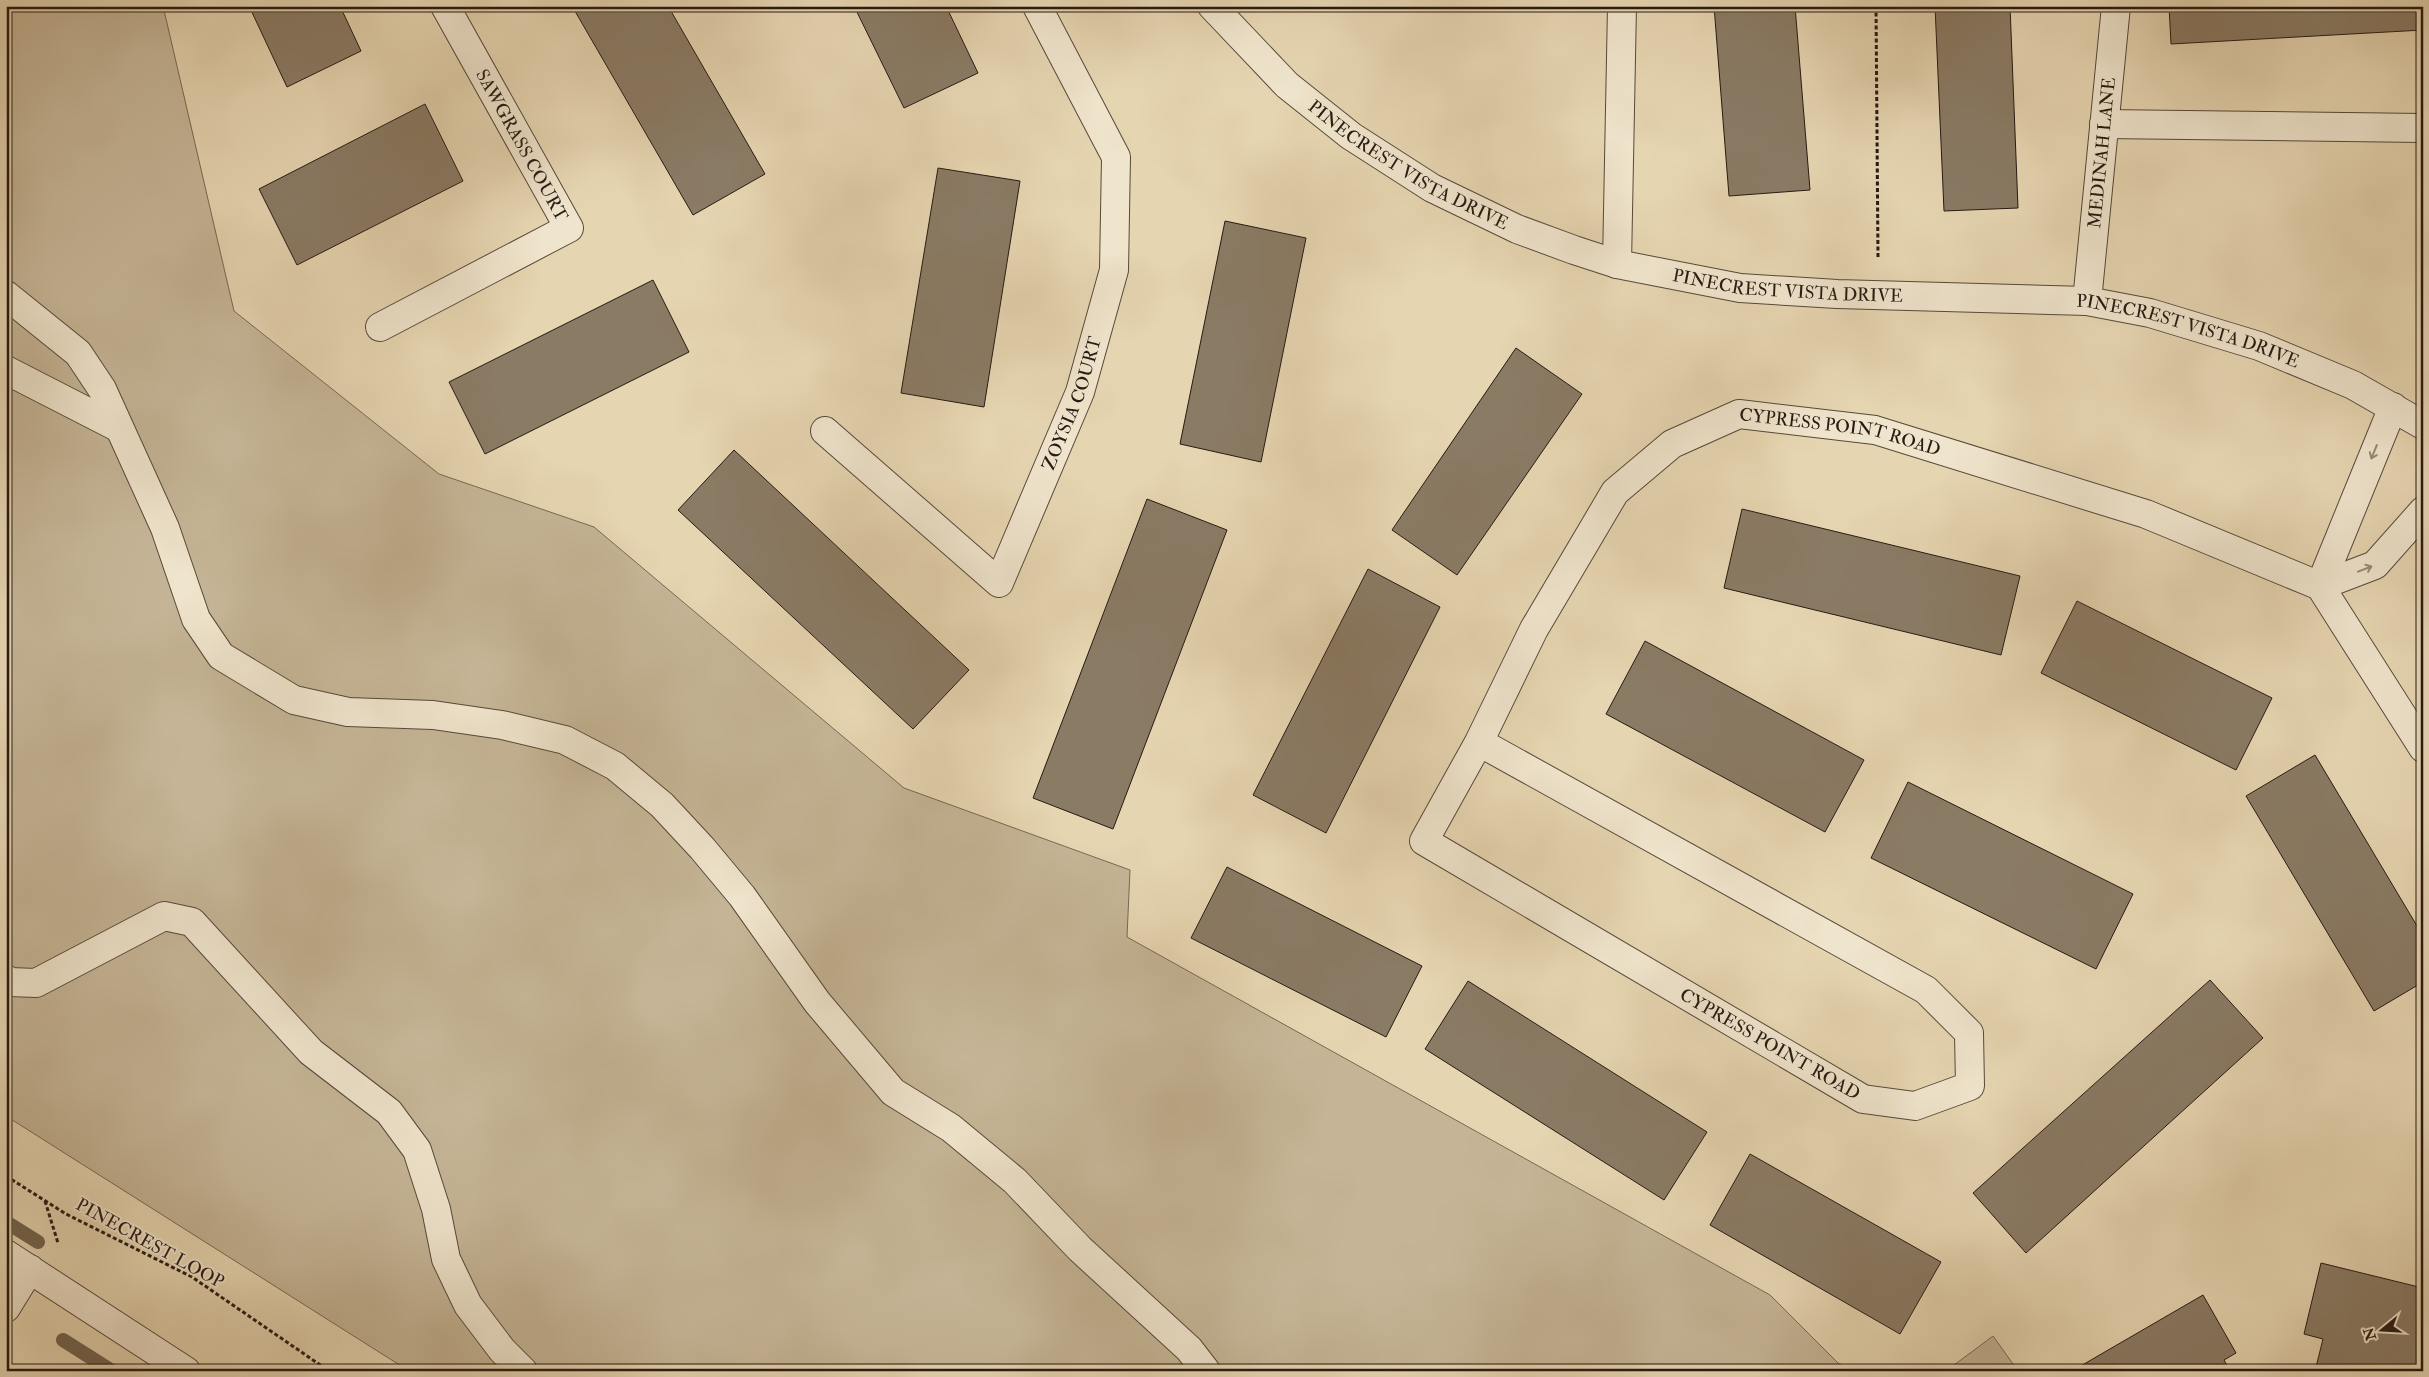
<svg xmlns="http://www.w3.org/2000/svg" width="2429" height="1377" font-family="'IM FELL Double Pica',serif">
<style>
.green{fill:#c5b596;stroke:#766854}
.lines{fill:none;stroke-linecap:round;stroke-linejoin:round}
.stream{stroke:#726451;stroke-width:14}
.building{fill:#8a7b65;stroke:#261a13}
.minor-casing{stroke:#56493a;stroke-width:30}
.path{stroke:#261a13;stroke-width:3;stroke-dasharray:4 2.5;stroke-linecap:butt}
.minor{stroke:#efe4cc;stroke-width:28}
.oneway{stroke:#958979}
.labels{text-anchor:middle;stroke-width:4;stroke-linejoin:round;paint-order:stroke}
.street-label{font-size:18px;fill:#261a13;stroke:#efe4cc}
</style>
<rect width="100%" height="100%" fill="#e6d5b1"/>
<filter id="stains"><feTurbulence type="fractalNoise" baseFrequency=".004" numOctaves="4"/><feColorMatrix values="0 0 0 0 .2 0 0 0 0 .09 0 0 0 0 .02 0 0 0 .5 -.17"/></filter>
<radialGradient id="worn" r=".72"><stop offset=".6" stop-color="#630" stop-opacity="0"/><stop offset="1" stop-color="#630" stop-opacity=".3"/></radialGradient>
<g class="green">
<polygon points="6,6 163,6 234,311 439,474 594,527 904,788 1130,870 1127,937 1770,1295 1838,1363 1852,1371 409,1371 6,1116"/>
<polygon points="1993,1336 2018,1371 1946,1371"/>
</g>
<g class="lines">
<g class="stream">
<polyline points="6,1222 38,1242"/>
<polyline points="63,1340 112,1371"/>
</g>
</g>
<g class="building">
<polygon points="249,6 340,6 361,51 287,87"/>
<polygon points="572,6 668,6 765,174 693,215"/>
<polygon points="854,6 946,6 978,73 904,108"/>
<polygon points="1714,6 1795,6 1810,190 1729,196"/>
<polygon points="1935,6 2010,6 2018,208 1944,211"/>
<polygon points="2169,6 2423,6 2423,30 2171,44"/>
<polygon points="425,104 463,181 297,265 259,189"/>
<polygon points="938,168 1020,181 984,407 901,393"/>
<polygon points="1225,221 1306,238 1261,462 1180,444"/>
<polygon points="653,280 689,352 485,454 449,382"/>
<polygon points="1516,348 1582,394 1457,575 1392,530"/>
<polygon points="734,450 969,670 913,729 678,510"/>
<polygon points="1147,499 1227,530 1113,829 1033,798"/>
<polygon points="1742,509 2020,576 2001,655 1724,588"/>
<polygon points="1368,569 1440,607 1326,833 1253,795"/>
<polygon points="2077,601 2272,698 2236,770 2041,673"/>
<polygon points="1645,641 1864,760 1825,832 1606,714"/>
<polygon points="2315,755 2423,936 2423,982 2374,1011 2246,796"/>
<polygon points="1908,782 2133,894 2096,969 1871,858"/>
<polygon points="1227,867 1422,966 1386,1037 1191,938"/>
<polygon points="2210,980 2263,1038 2026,1253 1973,1193"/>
<polygon points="1468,981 1707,1132 1664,1200 1425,1049"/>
<polygon points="1750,1154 1941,1262 1900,1334 1710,1225"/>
<polygon points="2321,1263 2423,1288 2423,1371 2315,1371 2323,1339 2304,1334"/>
<polygon points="2203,1295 2236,1353 2224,1360 2230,1371 2072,1371"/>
</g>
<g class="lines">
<defs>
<g id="minor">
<path id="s1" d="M1212 6 1287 85 1351 136 1432 188 1517 229 1574 250 1617 264 1740 288 1837 294 2087 301 2150 313 2259 346 2353 385 2423 425"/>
<polyline points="2104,124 2423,128"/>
<polyline points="1617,264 1622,6"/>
<polyline points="6,295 78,353 102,389 165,528 196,619 221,656 294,700 348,712 433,715 502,725 565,740 615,766 662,805 702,848 742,896 817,1002 893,1092 951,1128 1015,1181 1080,1249 1189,1349 1206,1371"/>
<path id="s2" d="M2087 301 2116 6"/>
<polyline points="380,327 569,228 445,6"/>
<polyline points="6,370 119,428"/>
<path id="s3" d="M825 431 999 583 1080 392 1114 270 1116 157 1037 6"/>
<polyline points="2320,586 2393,407"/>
<polyline points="2320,586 2375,565 2423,511"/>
<path id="s4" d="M1479 742 1926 990 1969 1033 1970 1086 1915 1106 1863 1099 1424 841 1479 742 1534 629 1615 492 1672 444 1739 414 1875 430 2146 514 2320 586 2423 748"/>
<polyline points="6,979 10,982 36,983 164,916 192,922 311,1052 389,1112 417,1150 436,1209 446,1259 468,1305 502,1350 523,1371"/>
<polyline points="6,1254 186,1371"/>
<polyline points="6,1308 30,1269"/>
</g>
</defs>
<use href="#minor" class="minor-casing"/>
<g class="path">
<polyline points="1876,6 1878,258"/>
<polyline points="6,1176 66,1214 192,1277 329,1371"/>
<polyline points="45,1201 58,1243"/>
</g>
<use href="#minor" class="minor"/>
</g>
<defs><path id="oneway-shaft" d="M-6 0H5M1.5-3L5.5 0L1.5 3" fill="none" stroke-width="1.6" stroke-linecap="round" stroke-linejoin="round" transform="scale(1.25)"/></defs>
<g class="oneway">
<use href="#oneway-shaft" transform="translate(2374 452) rotate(112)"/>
<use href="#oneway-shaft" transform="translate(2365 569) rotate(-21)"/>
</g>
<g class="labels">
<g class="street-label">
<text transform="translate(522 145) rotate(61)" y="6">SAWGRASS COURT</text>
<text dy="6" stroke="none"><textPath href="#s2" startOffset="149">MEDINAH LANE</textPath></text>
<text dy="6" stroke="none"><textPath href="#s1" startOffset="255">PINECREST VISTA DRIVE</textPath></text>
<text dy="6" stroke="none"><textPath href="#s1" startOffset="660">PINECREST VISTA DRIVE</textPath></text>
<text dy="6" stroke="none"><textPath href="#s1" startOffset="1065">PINECREST VISTA DRIVE</textPath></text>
<text dy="6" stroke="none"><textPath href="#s3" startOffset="425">ZOYSIA COURT</textPath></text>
<text dy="6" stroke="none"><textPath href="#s4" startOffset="1894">CYPRESS POINT ROAD</textPath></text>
<text transform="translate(1770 1044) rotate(30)" y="6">CYPRESS POINT ROAD</text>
<text transform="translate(150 1243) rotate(29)" y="6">PINECREST LOOP</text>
</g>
</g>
<rect width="2429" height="1377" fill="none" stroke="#e6d5b1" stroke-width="25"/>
<rect x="8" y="8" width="2414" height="1362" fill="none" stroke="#261a13" stroke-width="2.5"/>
<rect x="12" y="12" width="2404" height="1352" fill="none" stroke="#261a13"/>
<g transform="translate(2382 1330) rotate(252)" stroke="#efe4cc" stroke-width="4" paint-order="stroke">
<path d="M0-4L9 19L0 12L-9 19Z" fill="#261a13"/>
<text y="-8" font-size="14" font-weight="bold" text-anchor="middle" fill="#261a13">N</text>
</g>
<rect width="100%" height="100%" filter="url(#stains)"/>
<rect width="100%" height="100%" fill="url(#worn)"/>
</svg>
